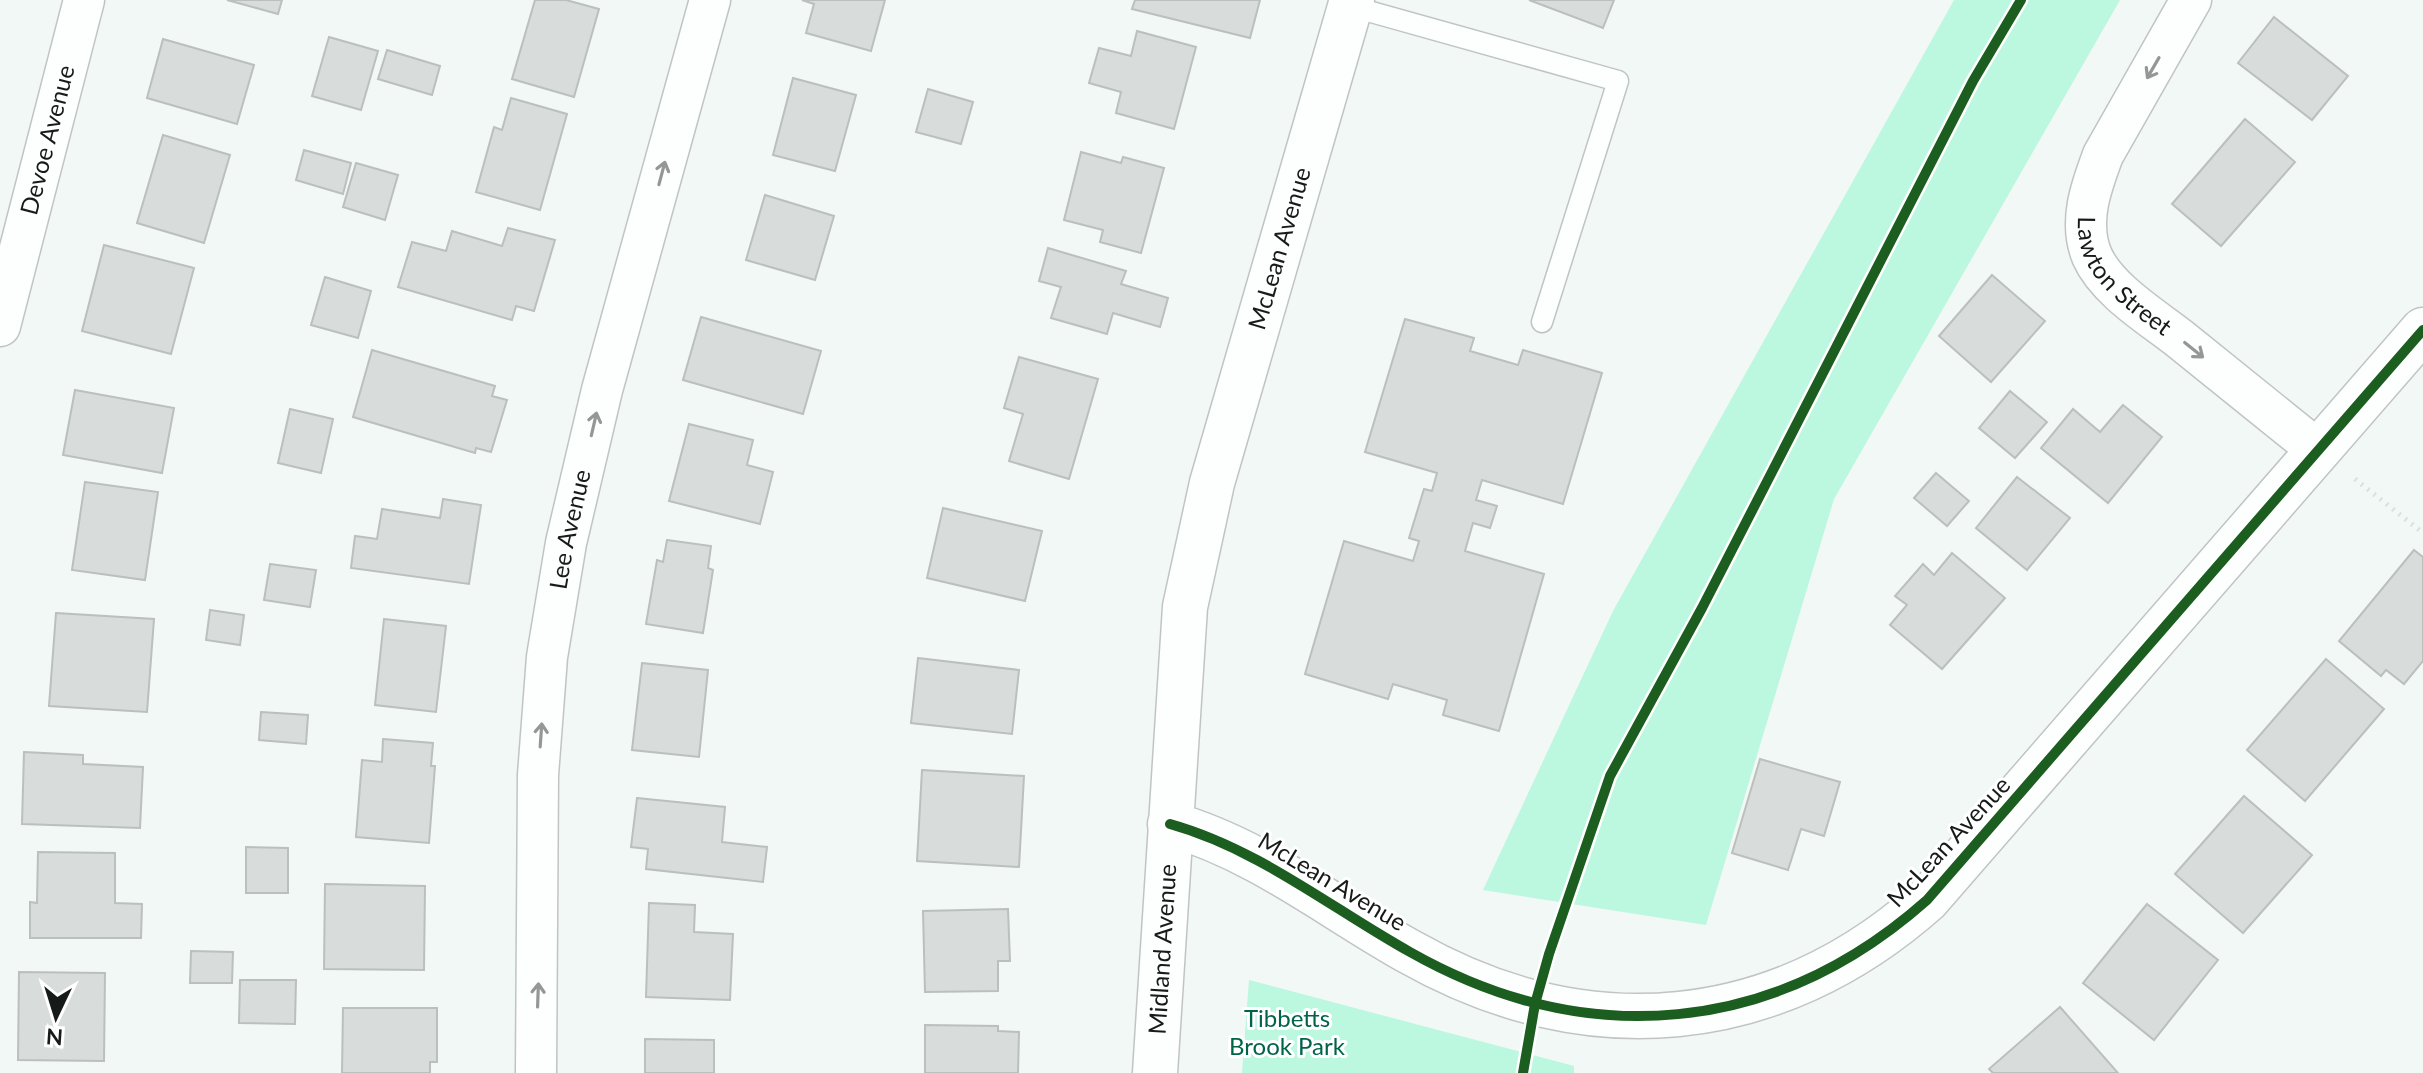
<svg xmlns="http://www.w3.org/2000/svg" width="2423" height="1073" font-family="Lato,sans-serif">
<style>
.green{fill:#bcf7e0}
.building{fill:#d8dddb;stroke:#bbbfbd;stroke-width:2}
.lines{fill:none;stroke-linecap:round;stroke-linejoin:round}
.service-casing{stroke:#c0c5c3;stroke-width:23}
.minor-casing{stroke:#c0c5c3;stroke-width:43}
.tertiary-casing{stroke:#c0c5c3;stroke-width:47}
.path{stroke:#dddfde;stroke-width:5;stroke-dasharray:2 6;stroke-linecap:butt}
.service{stroke:#fdfefe;stroke-width:20}
.minor{stroke:#fdfefe;stroke-width:40}
.tertiary{stroke:#fdfefe;stroke-width:44}
.cycleway-casing{stroke:#fff;stroke-width:15}
.cycleway{stroke:#1b5e20;stroke-width:10}
.oneway{stroke:#959797}
.labels{text-anchor:middle;stroke-width:6;stroke-linejoin:round;paint-order:stroke}
.street-label{font-size:24px;fill:#161a19;stroke:#fff}
.park-label{font-size:24px;fill:#006449;stroke:#fff}
</style>
<rect width="100%" height="100%" fill="#f1f8f5"/>
<g class="green">
<polygon points="1954,0 2120,0 1834,499 1706,925 1483,890 1613,611"/>
<polygon points="1249,980 1574,1066 1574,1073 1242,1073"/>
</g>
<g class="building">
<polygon points="227,0 282,0 278,14"/>
<polygon points="535,0 566,0 599,9 574,97 512,79"/>
<polygon points="885,0 871,51 806,33 814,4 802,0"/>
<polygon points="1135,0 1260,0 1250,38 1132,9"/>
<polygon points="1529,0 1614,0 1603,28"/>
<polygon points="2274,17 2348,76 2312,120 2238,63"/>
<polygon points="1137,31 1196,47 1174,129 1116,113 1121,92 1089,83 1099,48 1131,56"/>
<polygon points="329,37 378,51 361,110 312,96"/>
<polygon points="163,39 254,65 237,124 147,98"/>
<polygon points="387,50 440,66 432,95 378,79"/>
<polygon points="793,78 856,95 835,171 773,155"/>
<polygon points="928,89 973,102 961,144 916,132"/>
<polygon points="511,98 567,114 540,210 476,192 494,127 502,130"/>
<polygon points="2245,119 2295,162 2221,246 2172,204"/>
<polygon points="163,135 230,155 204,243 137,223"/>
<polygon points="304,150 351,163 343,194 296,180"/>
<polygon points="1081,152 1121,163 1123,157 1164,168 1141,253 1100,242 1103,230 1064,220"/>
<polygon points="356,163 398,175 385,220 343,207"/>
<polygon points="765,195 834,216 815,280 746,260"/>
<polygon points="508,228 555,240 534,311 516,306 512,320 398,287 412,242 446,251 452,231 502,246"/>
<polygon points="104,245 194,268 171,354 82,331"/>
<polygon points="1048,248 1126,271 1121,284 1168,298 1160,327 1113,313 1107,334 1051,318 1061,287 1039,281"/>
<polygon points="1992,275 2045,321 1991,382 1939,336"/>
<polygon points="325,277 371,291 358,338 311,325"/>
<polygon points="701,317 821,351 803,414 683,380"/>
<polygon points="1405,319 1474,338 1470,351 1518,365 1523,350 1602,373 1563,504 1482,480 1476,500 1497,506 1490,528 1473,523 1465,551 1544,574 1499,731 1443,715 1447,700 1393,684 1388,699 1305,674 1344,541 1413,561 1419,541 1409,538 1424,489 1432,491 1437,473 1365,452"/>
<polygon points="372,350 495,386 492,396 507,400 491,452 476,448 475,453 353,417"/>
<polygon points="1019,357 1098,379 1069,479 1009,461 1023,414 1004,408"/>
<polygon points="75,390 174,408 162,473 63,455"/>
<polygon points="2010,391 2047,422 2015,458 1979,428"/>
<polygon points="2123,405 2162,437 2108,503 2041,448 2073,409 2100,432"/>
<polygon points="290,409 333,419 321,473 278,463"/>
<polygon points="689,424 753,440 747,465 773,472 760,524 669,501"/>
<polygon points="1936,473 1969,501 1947,526 1914,498"/>
<polygon points="2017,477 2070,518 2027,570 1976,528"/>
<polygon points="85,482 158,492 145,580 72,570"/>
<polygon points="443,499 481,505 469,584 351,568 355,536 377,539 382,509 440,518"/>
<polygon points="943,508 1042,531 1025,601 927,578"/>
<polygon points="667,540 711,546 708,568 713,570 703,633 646,624 657,560 663,562"/>
<polygon points="2414,550 2423,557 2423,661 2404,684 2386,670 2381,676 2339,641"/>
<polygon points="1952,553 2005,598 1942,669 1890,625 1907,605 1895,596 1923,564 1934,575"/>
<polygon points="270,564 316,570 310,607 264,600"/>
<polygon points="210,610 244,615 240,645 206,640"/>
<polygon points="56,613 154,619 147,712 49,706"/>
<polygon points="384,619 446,626 436,712 375,705"/>
<polygon points="918,658 1019,670 1012,734 911,723"/>
<polygon points="2326,659 2384,709 2305,801 2247,750"/>
<polygon points="642,663 708,670 699,757 632,750"/>
<polygon points="261,712 308,715 306,744 259,740"/>
<polygon points="383,739 433,743 431,766 435,766 429,843 356,837 362,760 382,762"/>
<polygon points="24,752 83,755 83,764 143,767 140,828 22,824"/>
<polygon points="1760,759 1840,782 1824,836 1801,829 1788,870 1732,853"/>
<polygon points="922,770 1024,776 1019,867 917,861"/>
<polygon points="2244,796 2312,855 2243,933 2175,874"/>
<polygon points="637,798 725,807 722,842 767,847 763,882 646,869 648,849 631,847"/>
<polygon points="246,847 288,848 288,893 246,893"/>
<polygon points="38,852 115,853 115,903 142,904 141,938 30,938 30,902 37,903"/>
<polygon points="325,884 425,886 424,970 324,969"/>
<polygon points="649,903 695,905 694,932 733,934 730,1000 646,997"/>
<polygon points="2147,904 2218,960 2154,1040 2083,983"/>
<polygon points="1008,909 1010,961 998,961 998,991 925,992 923,911"/>
<polygon points="191,951 233,952 232,983 190,983"/>
<polygon points="19,972 105,973 104,1061 18,1060"/>
<polygon points="240,980 296,980 295,1024 239,1023"/>
<polygon points="2060,1007 2118,1073 1993,1073 1989,1069"/>
<polygon points="343,1008 437,1008 437,1062 430,1062 430,1073 342,1073"/>
<polygon points="925,1025 998,1026 998,1031 1019,1032 1018,1073 925,1073"/>
<polygon points="645,1039 714,1040 714,1073 645,1073"/>
</g>
<g class="lines">
<defs>
<polyline id="service" points="1350,6 1618,81 1542,322"/>
<g id="minor">
<path id="s1" d="M2191 0 2103 155C2091 187 2078 222 2092 256 2107 290 2152 317 2180 339 2227 377 2273 414 2319 451"/>
<path id="s2" d="M0 326 84 0"/>
<path id="s3" d="M536 1073 538 775 547 657 566 543 602 390 710 0"/>
</g>
<g id="tertiary">
<path d="M1170 824C1259 849 1331 908 1410 952 1587 1052 1775 1035 1927 900L2423 330"/>
<path id="s4" d="M1155 1073 1185 607 1212 483 1352 0"/>
</g>
</defs>
<use href="#service" class="service-casing"/>
<use href="#minor" class="minor-casing"/>
<use href="#tertiary" class="tertiary-casing"/>
<polyline class="path" points="2355,479 2423,533"/>
<use href="#service" class="service"/>
<use href="#minor" class="minor"/>
<use href="#tertiary" class="tertiary"/>
<defs>
<g id="cycleway">
<path d="M1170 824C1259 849 1331 908 1410 952 1587 1052 1775 1035 1927 900L2423 330"/>
<polyline points="1523,1073 1535,1004 1549,954 1610,776 1702,608 1973,81 2021,0"/>
</g>
</defs>
<use href="#cycleway" class="cycleway-casing"/>
<use href="#cycleway" class="cycleway"/>
</g>
<defs><path id="oneway-shaft" d="M-6 0H5M1.5-3L5.5 0L1.5 3" fill="none" stroke-width="1.6" stroke-linecap="round" stroke-linejoin="round" transform="scale(2)"/></defs>
<g class="oneway">
<use href="#oneway-shaft" transform="translate(2153 68) rotate(120)"/>
<use href="#oneway-shaft" transform="translate(662 173) rotate(-75)"/>
<use href="#oneway-shaft" transform="translate(2194 350) rotate(39)"/>
<use href="#oneway-shaft" transform="translate(594 424) rotate(-77)"/>
<use href="#oneway-shaft" transform="translate(541 735) rotate(-86)"/>
<use href="#oneway-shaft" transform="translate(538 995) rotate(-88)"/>
</g>
<g class="labels">
<g class="street-label">
<text dy="8" stroke="none"><textPath href="#s2" startOffset="192">Devoe Avenue</textPath></text>
<text dy="8" stroke="none"><textPath href="#s4" startOffset="838">McLean Avenue</textPath></text>
<text dy="8" stroke="none"><textPath href="#s1" startOffset="316">Lawton Street</textPath></text>
<text dy="8" stroke="none"><textPath href="#s3" startOffset="546">Lee Avenue</textPath></text>
<text transform="translate(1949 842) rotate(-47)" y="8">McLean Avenue</text>
<text transform="translate(1332 882) rotate(31)" y="8">McLean Avenue</text>
<text dy="8" stroke="none"><textPath href="#s4" startOffset="124">Midland Avenue</textPath></text>
</g>
<g class="park-label">
<text x="1287" y="1027">Tibbetts<tspan x="1287" dy="28">Brook Park</tspan></text>
</g>
</g>
<g transform="translate(56 1017) rotate(184)" stroke="#ffffff" stroke-width="6" paint-order="stroke">
<path d="M0-6L14 30L0 20L-14 30Z" fill="#161a19"/>
<text y="-12" font-size="22" font-weight="bold" text-anchor="middle" fill="#161a19">N</text>
</g>
</svg>
